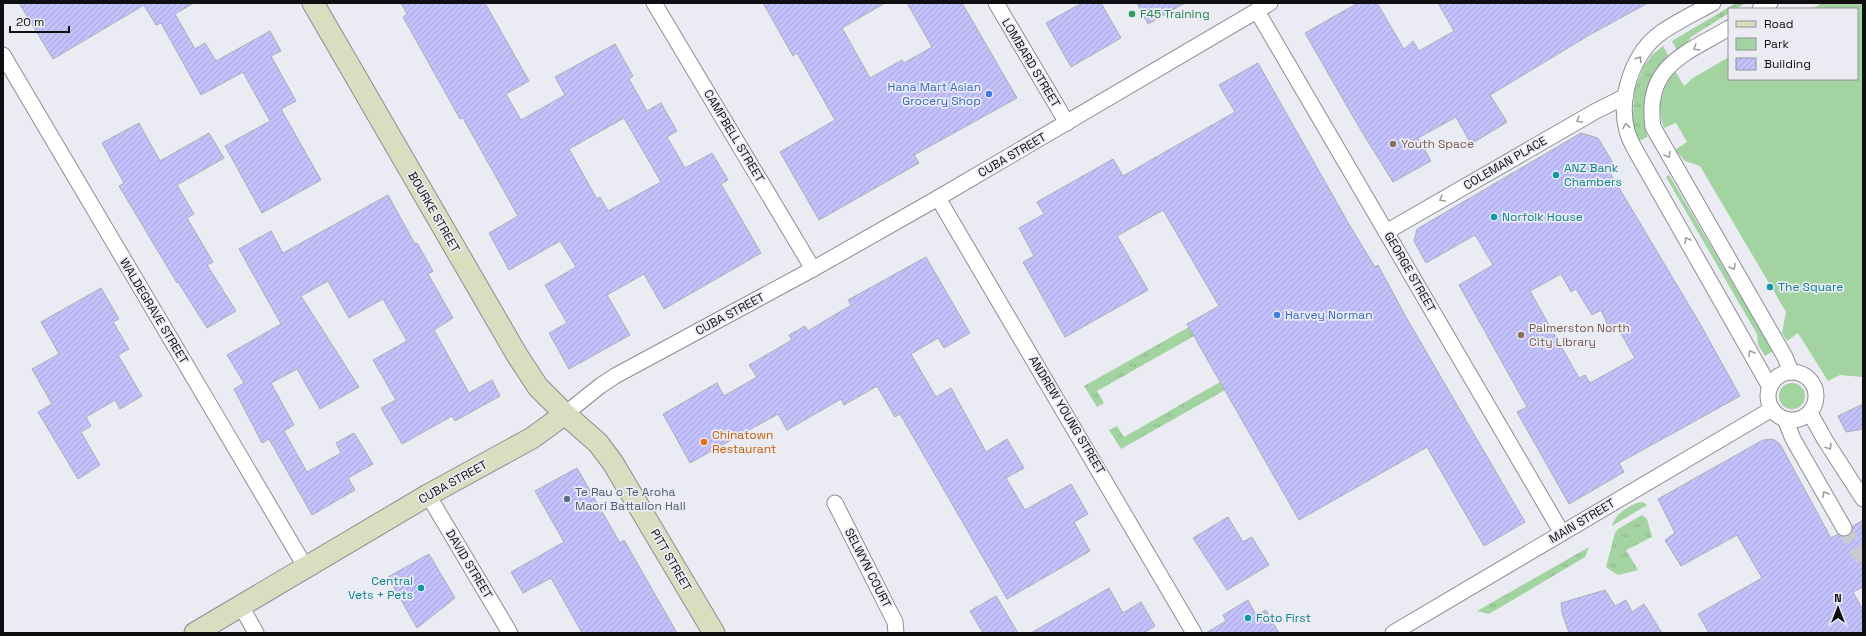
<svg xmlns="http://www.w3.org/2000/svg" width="1866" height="636" font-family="'Space Grotesk',sans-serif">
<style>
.grass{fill:url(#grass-tufts)}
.green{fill:#a2d3a0}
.building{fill:url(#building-hatch);stroke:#aeaeb5;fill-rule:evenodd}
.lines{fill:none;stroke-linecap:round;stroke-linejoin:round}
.street-tunnel{stroke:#cacad1;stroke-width:15;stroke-dasharray:15 8;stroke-linecap:butt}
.street-casing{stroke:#8d8d95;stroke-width:17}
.secondary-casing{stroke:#8d8d95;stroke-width:23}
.street{stroke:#fff;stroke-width:15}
.secondary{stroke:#d9dec0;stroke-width:21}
.oneway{stroke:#9f9fa0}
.leisure-dot{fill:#2e9e5b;stroke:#ebebf3;stroke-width:1.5}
.shop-dot{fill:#3f7fe0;stroke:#ebebf3;stroke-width:1.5}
.education-dot{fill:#8d6e63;stroke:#ebebf3;stroke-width:1.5}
.culture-dot{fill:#0f9aa8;stroke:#ebebf3;stroke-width:1.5}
.food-dot{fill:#e8710a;stroke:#ebebf3;stroke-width:1.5}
.service-dot{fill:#5c6f8a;stroke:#ebebf3;stroke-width:1.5}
.labels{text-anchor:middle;stroke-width:3.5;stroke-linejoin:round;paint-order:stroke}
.leisure-label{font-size:12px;fill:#27864d;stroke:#ebebf3;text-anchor:start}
.street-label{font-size:12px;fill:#0f0f12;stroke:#ebebf3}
.shop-label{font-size:12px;fill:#366cbe;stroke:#ebebf3;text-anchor:end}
.education-label{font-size:12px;fill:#785e54;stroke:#ebebf3;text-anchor:start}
.culture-label{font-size:12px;fill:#0d838f;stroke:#ebebf3;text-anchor:start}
.food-label{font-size:12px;fill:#c56008;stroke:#ebebf3;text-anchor:start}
.service-label{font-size:12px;fill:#4e5e75;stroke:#ebebf3;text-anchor:start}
</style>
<defs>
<pattern id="grass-tufts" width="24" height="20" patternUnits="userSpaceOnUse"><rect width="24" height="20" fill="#a2d3a0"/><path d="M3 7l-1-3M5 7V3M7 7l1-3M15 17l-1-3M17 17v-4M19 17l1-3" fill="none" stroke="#8ab489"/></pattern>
<pattern id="building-hatch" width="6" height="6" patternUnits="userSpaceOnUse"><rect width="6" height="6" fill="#c2c1fb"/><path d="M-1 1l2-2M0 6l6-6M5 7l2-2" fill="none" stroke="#a6a5d6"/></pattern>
</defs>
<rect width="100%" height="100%" fill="#ebebf3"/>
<g class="grass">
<polygon points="1736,3 1746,3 1736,9 1729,9 1729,13 1691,37 1686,45 1678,52 1672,41"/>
<polygon points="1663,46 1670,59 1646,108 1645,123 1647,137 1637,142 1632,127 1635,89 1644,66 1652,55"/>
<polygon points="1189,327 1194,336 1097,391 1104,403 1097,407 1084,386"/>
<polygon points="1220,382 1225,390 1121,449 1109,430 1117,426 1124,437"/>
<polygon points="1642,515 1647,519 1652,537 1626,550 1638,570 1618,575 1606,567 1615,533 1618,529"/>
<polygon points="1589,547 1585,557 1489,614 1477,611"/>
</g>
<g class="green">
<path d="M1822 3H1863V377L1840 375 1828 381 1798 333 1787 341 1782 333 1786 312 1700 166 1685 161 1675 150 1687 142 1676 123 1664 128C1656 107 1662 89 1675 71L1684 86 1693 78 1729 57V79H1857V9H1812Z"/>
<polygon points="1669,175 1773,351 1765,356 1758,345 1757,334 1666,177"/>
<circle cx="1792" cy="396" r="13"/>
<path d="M1643 502 1647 505 1612 526C1615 514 1631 503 1643 502Z"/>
</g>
<g class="building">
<polygon points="19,3 194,3 175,14 195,49 205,43 216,61 270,31 281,51 271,56 296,101 281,109 321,180 262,213 225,146 270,121 243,72 201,95 161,23 156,25 144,5 53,59"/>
<path d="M401 3H485L529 81 506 94 521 120 565 95 555 77 615 44 633 76 629 79 647 111 661 103 677 131 667 137 685 168 712 153 728 180 721 184 761 253 664 309 644 274 607 295 630 335 569 369 549 333 567 323 545 285 576 267 560 241 509 270 489 233 518 216 463 118 460 119 403 17 407 14ZM624 118 661 182 608 211 600 197 597 199 569 149Z"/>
<polygon points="763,3 885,3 842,28 870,78 902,60 904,63 932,47 907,3 962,3 1017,98 914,155 919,163 819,220 780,152 835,120 797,53 793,56"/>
<polygon points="1082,3 1101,3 1121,38 1071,67 1046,23"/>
<polygon points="1137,3 1185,3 1148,24"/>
<polygon points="1358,3 1377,3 1404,49 1413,41 1419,51 1454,31 1438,3 1648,3 1591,34 1490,95 1507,122 1471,144 1456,117 1418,138 1431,161 1393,182 1359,127 1305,33"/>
<polygon points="1258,63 1350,226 1375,267 1378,265 1406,317 1525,522 1484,546 1427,447 1299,520 1187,324 1219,306 1163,210 1117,236 1148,290 1065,337 1023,262 1034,256 1019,228 1044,214 1037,202 1113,159 1123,176 1235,112 1219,85"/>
<polygon points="139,123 160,161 209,133 224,158 177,185 194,214 187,218 213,262 207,265 236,311 207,328 178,282 177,283 119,186 124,183 102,143"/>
<path d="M1581 133 1598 138 1616 168 1609 171 1699 322 1740 396 1619 463 1624 472 1569 504 1517 412 1527 407 1459 285 1493 265 1475 235 1426 263 1414 241 1417 229ZM1561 274 1571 292 1576 289 1592 315 1601 310 1609 328 1616 325 1635 358 1590 383 1585 375 1579 378 1530 291Z"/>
<polygon points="388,195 415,244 417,243 433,271 428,274 453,318 434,330 469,393 492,380 500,396 455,421 452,416 402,444 381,408 396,400 373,360 407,341 383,299 349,318 328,281 301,296 359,387 320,409 297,369 271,383 294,425 284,431 307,472 341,453 336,443 354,433 373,464 348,478 355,490 312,515 269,439 262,443 234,389 244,383 227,355 281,324 239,249 271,231 283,253"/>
<polygon points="926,257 970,333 944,348 938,338 911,354 936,397 951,388 986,452 1007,439 1024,468 1006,478 1025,510 1071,484 1088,514 1074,522 1090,551 1007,599 900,414 895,417 877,386 844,405 841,399 787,430 778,414 690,463 663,414 717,383 724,396 757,377 749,365 792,340 789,335 805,326 808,331 851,305 848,300"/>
<polygon points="101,288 119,319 113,322 129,349 118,355 142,396 120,409 115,400 86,417 91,426 81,432 100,465 78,479 38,412 52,404 32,369 59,354 41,322"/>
<polygon points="1863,404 1863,429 1846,432 1838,416"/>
<polygon points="1773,439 1780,444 1831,538 1838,534 1844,537 1848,536 1852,532 1853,526 1863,520 1863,587 1853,592 1863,610 1863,633 1709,633 1698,614 1762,578 1737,535 1681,566 1665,540 1675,533 1658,499 1763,440"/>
<polygon points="577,468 620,543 624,540 677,633 582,633 551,578 523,593 511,572 564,542 535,491"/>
<polygon points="1228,517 1243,542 1252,537 1269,565 1227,590 1193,538"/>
<polygon points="429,554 455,598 417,628 388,577"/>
<polygon points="1109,588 1123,613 1141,602 1155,626 1144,633 1031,633"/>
<polygon points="1605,590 1615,606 1626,600 1632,612 1644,604 1662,633 1569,633 1562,613 1561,603"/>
<polygon points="996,596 1018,633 983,633 970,611"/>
<polygon points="1248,600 1256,615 1266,610 1279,633 1206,633 1226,621 1223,615"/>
</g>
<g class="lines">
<polyline class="street-tunnel" points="1844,528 1863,560"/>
<defs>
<g id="street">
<polyline points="654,3 813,269"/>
<polyline points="996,3 1067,123"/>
<path d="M1713 3C1697 12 1678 21 1662 32 1633 52 1618 97 1627 131 1629 139 1633 146 1637 153L1770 387"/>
<polyline points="1760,9 1770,3"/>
<polyline points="1257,11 1562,533"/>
<path d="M1729 28C1685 54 1644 66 1653 127L1785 357 1791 372"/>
<polyline points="3,55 306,568"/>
<polyline points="938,198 1194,633"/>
<polyline points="1386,232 1596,111 1626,96"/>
<circle cx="1792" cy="396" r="24"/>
<polyline points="1810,413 1825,440 1863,499"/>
<polyline points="565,414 600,386 615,376 813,269 938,198 1270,3"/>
<polyline points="1785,419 1793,439 1844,528"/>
<polyline points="428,495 510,633"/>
<polyline points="835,503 895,622 896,633"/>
<polyline points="241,606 256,633"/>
<polyline points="1393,633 1772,409"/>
</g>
<g id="secondary">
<polyline points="313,3 517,355 538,387 565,414 598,443 613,463 714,633"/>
<polyline points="195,633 428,495 532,438 565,414"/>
</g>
</defs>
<use href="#street" class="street-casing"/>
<use href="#secondary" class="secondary-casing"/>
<use href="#street" class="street"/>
<use href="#secondary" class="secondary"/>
</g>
<defs><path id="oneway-chevron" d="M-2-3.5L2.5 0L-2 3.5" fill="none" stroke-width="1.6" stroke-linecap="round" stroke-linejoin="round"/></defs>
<g class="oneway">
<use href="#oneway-chevron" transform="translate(1696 48) rotate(148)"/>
<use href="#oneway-chevron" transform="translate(1639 59) rotate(-58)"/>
<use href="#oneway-chevron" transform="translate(1579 120) rotate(150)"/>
<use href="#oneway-chevron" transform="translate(1626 126) rotate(-99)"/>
<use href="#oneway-chevron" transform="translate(1668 155) rotate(60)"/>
<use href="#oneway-chevron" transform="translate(1442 199) rotate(150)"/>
<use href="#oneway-chevron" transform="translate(1687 240) rotate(-120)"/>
<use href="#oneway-chevron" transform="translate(1733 267) rotate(60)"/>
<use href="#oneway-chevron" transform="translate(1751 353) rotate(-120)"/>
<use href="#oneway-chevron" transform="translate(1829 447) rotate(57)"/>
<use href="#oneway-chevron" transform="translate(1825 494) rotate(-120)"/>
</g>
<circle class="leisure-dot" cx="1132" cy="14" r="4"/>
<g class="shop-dot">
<circle cx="989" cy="94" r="4"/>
<circle cx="1277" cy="315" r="4"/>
</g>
<g class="education-dot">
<circle cx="1393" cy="144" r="4"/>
<circle cx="1521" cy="335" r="4"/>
</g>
<g class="culture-dot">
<circle cx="1556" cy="175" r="4"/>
<circle cx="1494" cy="217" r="4"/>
<circle cx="1770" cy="287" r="4"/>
<circle cx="421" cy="588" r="4"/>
<circle cx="1248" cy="618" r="4"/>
</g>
<circle class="food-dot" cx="704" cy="442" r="4"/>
<circle class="service-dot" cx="567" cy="499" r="4"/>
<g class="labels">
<g class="leisure-label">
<text x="1140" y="18">F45 Training</text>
</g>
<g class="street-label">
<text transform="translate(1031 63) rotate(59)" y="4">LOMBARD STREET</text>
<text transform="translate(734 136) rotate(59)" y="4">CAMPBELL STREET</text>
<text transform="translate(1012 155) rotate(-30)" y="4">CUBA STREET</text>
<text transform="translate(1505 163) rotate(-30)" y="4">COLEMAN PLACE</text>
<text transform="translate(434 212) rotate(60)" y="4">BOURKE STREET</text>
<text transform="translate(1410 272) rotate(60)" y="4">GEORGE STREET</text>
<text transform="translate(154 311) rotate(59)" y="4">WALDEGRAVE STREET</text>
<text transform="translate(730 314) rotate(-28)" y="4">CUBA STREET</text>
<text transform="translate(1067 415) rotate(59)" y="4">ANDREW YOUNG STREET</text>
<text transform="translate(453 482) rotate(-29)" y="4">CUBA STREET</text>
<text transform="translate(1582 521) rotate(-31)" y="4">MAIN STREET</text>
<text transform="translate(671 560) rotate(60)" y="4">PITT STREET</text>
<text transform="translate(469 564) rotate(59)" y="4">DAVID STREET</text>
<text transform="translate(868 568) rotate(63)" y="4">SELWYN COURT</text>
</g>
<g class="shop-label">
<text x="981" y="91">Hana Mart Asian<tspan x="981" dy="14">Grocery Shop</tspan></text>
<text x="1285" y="319" text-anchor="start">Harvey Norman</text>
</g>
<g class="education-label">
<text x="1401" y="148">Youth Space</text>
<text x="1529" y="332">Palmerston North<tspan x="1529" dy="14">City Library</tspan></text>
</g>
<g class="culture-label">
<text x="1564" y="172">ANZ Bank<tspan x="1564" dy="14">Chambers</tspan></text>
<text x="1502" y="221">Norfolk House</text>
<text x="1778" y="291">The Square</text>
<text x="413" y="585" text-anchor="end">Central<tspan x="413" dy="14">Vets + Pets</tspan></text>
<text x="1256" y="622">Foto First</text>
</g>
<g class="food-label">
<text x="712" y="439">Chinatown<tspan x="712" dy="14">Restaurant</tspan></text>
</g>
<g class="service-label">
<text x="575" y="496">Te Rau o Te Aroha<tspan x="575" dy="14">Maori Battalion Hall</tspan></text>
</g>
</g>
<rect width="1866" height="636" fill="none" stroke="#0f0f12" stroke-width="8"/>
<rect x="1728" y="8" width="130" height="72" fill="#ebebf3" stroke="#939399"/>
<rect x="1736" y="21" width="20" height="6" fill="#d9dec0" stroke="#939399"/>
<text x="1764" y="28" font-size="12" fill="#0f0f12">Road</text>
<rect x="1736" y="38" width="20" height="12" fill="#a2d3a0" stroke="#939399"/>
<text x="1764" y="48" font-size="12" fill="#0f0f12">Park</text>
<rect x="1736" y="58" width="20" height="12" fill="url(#building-hatch)" stroke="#939399"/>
<text x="1764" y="68" font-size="12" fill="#0f0f12">Building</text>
<g transform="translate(1838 608)" stroke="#ebebf3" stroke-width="3" paint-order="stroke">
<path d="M0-3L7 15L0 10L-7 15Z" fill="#0f0f12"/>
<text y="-6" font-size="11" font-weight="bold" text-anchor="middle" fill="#0f0f12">N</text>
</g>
<path d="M10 26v6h59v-6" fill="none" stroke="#0f0f12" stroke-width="2"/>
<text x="16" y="26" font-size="12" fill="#0f0f12" stroke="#ebebf3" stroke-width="3" paint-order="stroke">20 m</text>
</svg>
